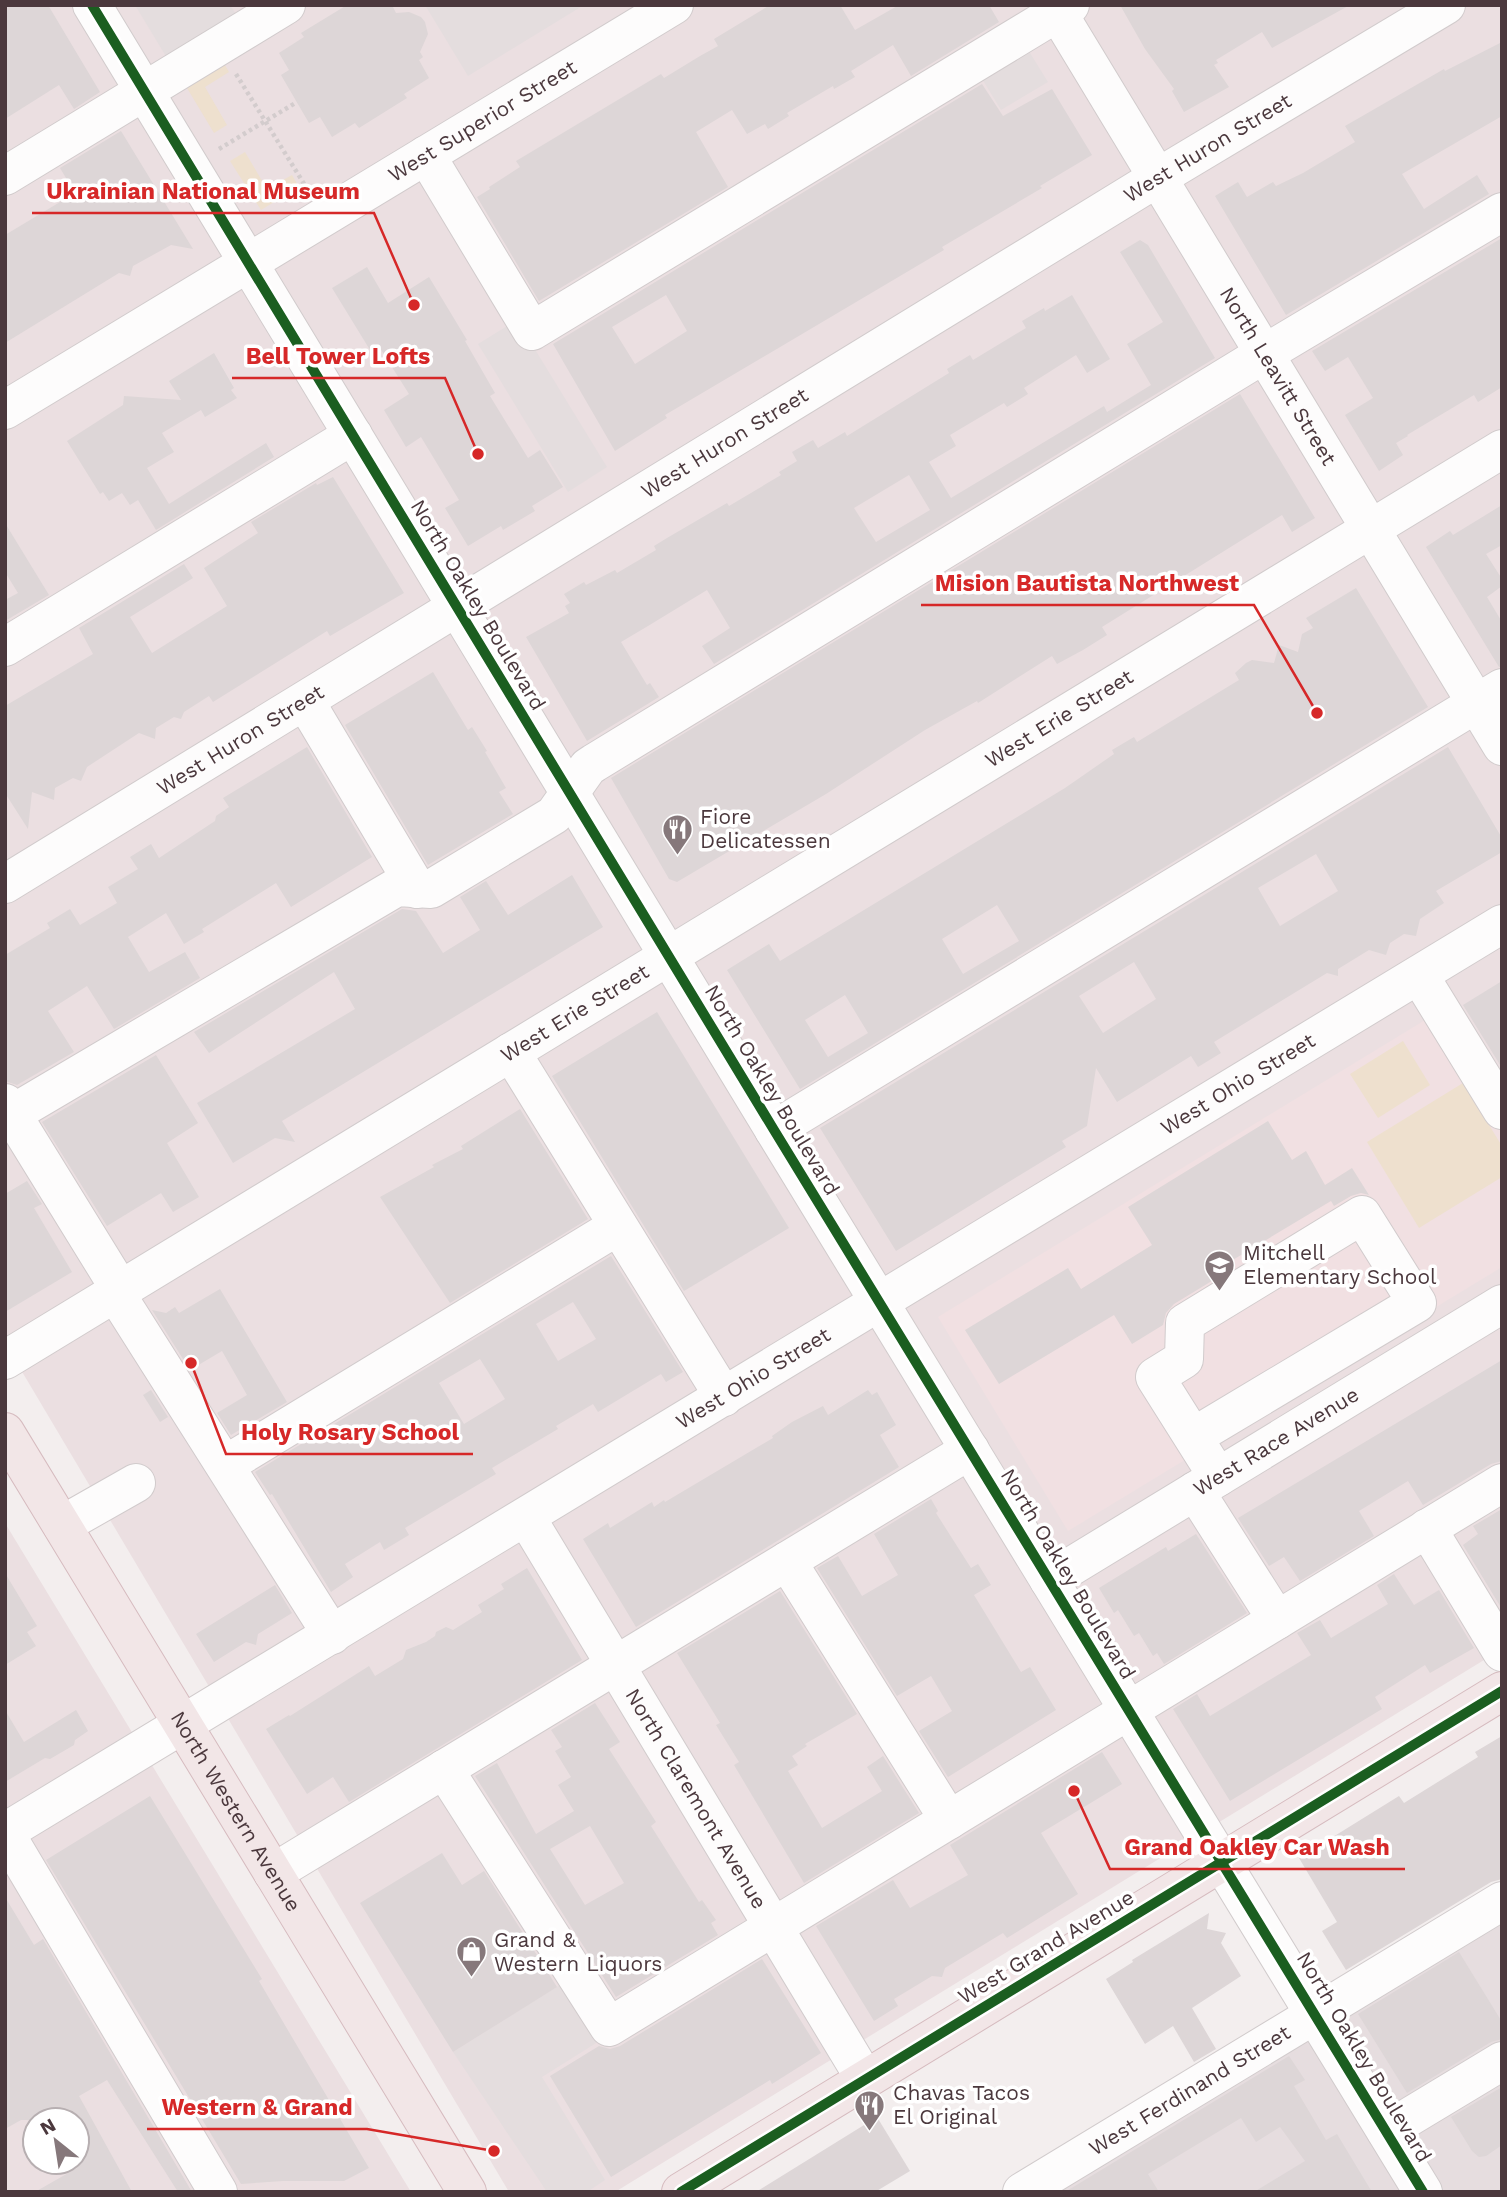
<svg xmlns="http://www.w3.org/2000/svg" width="1507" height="2197" font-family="'Work Sans',sans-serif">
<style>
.residential{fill:#ebdfe1;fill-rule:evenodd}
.industrial{fill:#e6dddf}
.education{fill:#f1e0e2}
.green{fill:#eee0ce}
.parking{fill:#e4ddde}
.building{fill:#ddd6d7;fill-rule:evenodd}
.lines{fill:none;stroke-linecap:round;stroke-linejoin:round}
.minor-casing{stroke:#d1cbcc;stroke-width:40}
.major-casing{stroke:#d6bbbf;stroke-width:40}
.path{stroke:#d3cccd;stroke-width:4.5;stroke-dasharray:3.5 3.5;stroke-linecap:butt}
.minor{stroke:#fdfcfc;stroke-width:38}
.major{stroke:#f2e6e7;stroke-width:38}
.cycleway-casing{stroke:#fff;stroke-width:15}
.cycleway{stroke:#1b5e20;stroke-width:10}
.labels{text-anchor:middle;stroke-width:7;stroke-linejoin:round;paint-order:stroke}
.street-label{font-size:21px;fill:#4b383d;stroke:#fff}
.poi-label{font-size:21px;fill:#4b383d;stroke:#fff;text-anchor:start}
.leader{fill:none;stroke:#d62828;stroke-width:2.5}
.callout-dot{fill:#d62828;stroke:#fff;stroke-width:2.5}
.callout-label{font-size:23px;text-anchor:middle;font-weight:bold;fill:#d62828;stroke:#fff;stroke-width:7;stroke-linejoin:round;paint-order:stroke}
</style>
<rect width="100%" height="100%" fill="#f3eeee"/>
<g class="residential">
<polygon points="5,5 1502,5 1502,1649 615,2192 509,2192 5,1343"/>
<path d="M5 1523 411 2192H5ZM35 2120H77V2162H35Z"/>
</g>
<polygon class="industrial" points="1502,1902 1502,2192 1029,2192"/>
<polygon class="education" points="1435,1014 1502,1123 1502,1267 1068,1531 938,1317"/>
<g class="green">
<polygon points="222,60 229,72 205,87 227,125 214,133 184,83"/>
<polygon points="245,152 267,189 292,175 299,187 261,210 230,161"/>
<polygon points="1403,1041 1430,1085 1378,1118 1350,1074"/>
<polygon points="1463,1083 1502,1146 1502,1177 1419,1228 1367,1142"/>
</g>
<g class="parking">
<polygon points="135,5 230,5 237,16 167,58"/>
<polygon points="425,5 584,5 468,76"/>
<polygon points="1022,40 1048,82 1001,110 976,69"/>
<polygon points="517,320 607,467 568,492 478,344"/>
<polygon points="563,1983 601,2040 542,2077 605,2180 587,2192 547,2192 453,2052"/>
</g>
<g class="building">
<polygon points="5,5 48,5 100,92 74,109 59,85 5,119"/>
<polygon points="347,5 392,5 396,13 409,12 421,17 425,22 428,34 420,52 423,57 419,60 429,78 404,94 407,98 359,128 355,123 332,137 320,117 309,123 281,75 289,70 279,53 304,37 301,33"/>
<polygon points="770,5 840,5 855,30 899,5 989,5 999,22 911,76 893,45 851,71 855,77 834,89 833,86 787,113 789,116 768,129 765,124 747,134 732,110 696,132 728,187 539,301 477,197 490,189 489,187 520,167 516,161 661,74 664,78 700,56 718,46 714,39"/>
<polygon points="1120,5 1350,5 1272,48 1262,32 1216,60 1218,63 1214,65 1229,87 1184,112 1172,91 1174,89 1145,49"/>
<polygon points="1502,42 1502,116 1402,174 1424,209 1477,175 1489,194 1286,315 1215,196 1238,182 1247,197 1273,182 1276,186 1303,173 1355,142 1345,126 1444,69 1445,71"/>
<path d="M982 84 1003 116 1052 89 1092 155 1040 186 1042 188 942 247 944 250 665 415 667 418 615 451 553 344ZM666 295 687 331 635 364 612 327Z"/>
<polygon points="121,131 193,249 171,245 133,266 130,276 119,273 5,343 5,235 75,193 60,168"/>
<polygon points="1502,238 1502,387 1478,402 1474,395 1407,435 1408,436 1396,443 1403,455 1379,471 1345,415 1373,398 1348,357 1325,371 1312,351"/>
<path d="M1140 240 1148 245 1215 358 714 664 702 646 730 628 707 590 648 626 621 642 647 685 650 683 659 697 587 741 526 637 569 613 565 606 570 603 564 594 584 582 586 585 615 570 617 573 656 550 654 546 667 538 727 503 729 506 781 475 779 472 797 461 792 452 813 440 818 448 845 432 847 436 949 373 947 369 970 355 973 360 1026 328 1022 321 1044 308 1045 311 1072 295 1110 359 1087 373 1076 355 1024 388 1028 394 1007 407 1004 403 950 435 956 446 929 462 951 498 1104 406 1107 412 1151 385 1127 344 1163 322 1120 252ZM909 475 930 510 876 542 854 508Z"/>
<polygon points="367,267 388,303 429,277 467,340 465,341 495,393 490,396 528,458 540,450 563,487 532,506 535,511 503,530 501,526 468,546 445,508 459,500 421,437 406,447 384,410 409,394 378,345 370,350 332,288"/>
<polygon points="214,353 234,388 231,390 237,398 205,417 201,410 162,433 174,452 147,468 169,504 266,443 274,457 156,530 138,500 130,505 122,493 109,501 103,492 100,494 67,441 123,405 124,396 181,400 169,381"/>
<polygon points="1240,394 1315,518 1292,532 1282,515 1102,627 1107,635 1083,650 1057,664 1052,656 978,703 977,701 925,730 826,794 677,882 669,879 611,778"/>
<polygon points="333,477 404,593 330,636 327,631 213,702 209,696 184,712 181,719 174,717 156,728 155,739 139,733 87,767 81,781 73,778 55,788 54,800 32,792 28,829 5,793 5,706 93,654 79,628 184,564 193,578 130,617 152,653 227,606 204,568 258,533 251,522 316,483 317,485"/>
<polygon points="1502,505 1502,545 1486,554 1502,579 1502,586 1487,597 1502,622 1502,666 1499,667 1426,547 1450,531 1453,535"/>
<polygon points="5,523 49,595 5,621 5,600 18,593 5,572"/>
<path d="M1356 588 1428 707 800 1089 727 970 769 944 780 961 1065 788 1114 754 1112 750 1134 737 1137 742 1239 680 1235 673 1246 663 1252 660 1274 663 1279 645 1298 652 1302 634 1313 628 1306 618ZM997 905 1019 941 963 974 942 939ZM845 995 868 1033 828 1057 805 1020Z"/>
<polygon points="433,672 468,730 472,727 487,751 485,752 506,788 499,792 513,814 428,865 345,725"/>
<polygon points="307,747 372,857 291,907 276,883 202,929 204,932 184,944 166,913 128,937 149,972 185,952 200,978 114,1029 87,986 48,1011 74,1052 17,1085 5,1081 5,955 50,928 47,923 70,909 80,925 117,903 108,887 138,869 130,857 151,844 159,858 215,821 216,816 229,807 223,798"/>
<path d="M1448 747 1502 838V852L1436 891 1444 903 1420 919 1416 936 1404 934 1390 943 1386 955 1369 950 1338 969V976L1327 973 1214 1042 1221 1053 1198 1067 1191 1056 1117 1102 1096 1068 1087 1126 1062 1141 1066 1147 896 1251 820 1128ZM1316 854 1338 891 1280 926 1258 888ZM1134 962 1156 999 1103 1033 1079 996Z"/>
<polygon points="572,875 603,927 282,1121 295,1142 275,1138 233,1163 197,1103 355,1009 334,972 209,1053 194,1032 402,909 416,911 443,953 480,930 460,897 486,881 508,915"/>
<polygon points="1502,981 1502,1068 1463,1005"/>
<polygon points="657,1012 789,1228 684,1291 552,1076"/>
<polygon points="156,1055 198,1123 167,1143 199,1197 173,1212 161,1193 107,1226 42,1122"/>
<polygon points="520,1109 588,1219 450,1303 380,1197 434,1167 432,1165 463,1149 461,1146"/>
<polygon points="1268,1121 1292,1160 1306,1151 1325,1185 1352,1168 1369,1195 1361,1193 1351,1196 1334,1206 1331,1201 1221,1267 1225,1273 1174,1304 1166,1313 1163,1325 1132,1344 1114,1315 999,1384 965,1330 1068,1268 1081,1289 1152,1245 1128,1207"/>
<polygon points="27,1181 42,1204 34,1208 72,1272 5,1312 5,1194"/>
<path d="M611 1256 683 1372 666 1382 661 1374 598 1412 593 1404 556 1426 558 1429 492 1468 496 1474 405 1528 409 1535 384 1550 380 1542 345 1564 353 1577 331 1592 272 1494 270 1495 255 1472ZM573 1302 596 1339 558 1361 536 1324ZM480 1359 505 1399 464 1424 439 1383Z"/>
<polygon points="220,1289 287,1402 231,1435 217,1413 247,1395 222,1351 190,1370 152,1310 166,1313 175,1307 179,1313"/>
<polygon points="1502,1360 1502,1461 1491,1464 1423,1505 1408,1481 1359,1511 1374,1536 1300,1581 1284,1557 1269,1566 1238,1518"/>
<polygon points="151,1390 168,1417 160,1422 143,1395"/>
<polygon points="868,1390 872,1395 877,1392 896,1425 880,1435 899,1467 636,1627 583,1539 608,1523 610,1528 652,1502 654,1507 664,1500 665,1502 773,1438 772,1436 792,1422 823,1406 828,1415"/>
<polygon points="931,1499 938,1511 936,1513 971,1568 978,1564 991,1585 974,1595 1021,1672 1030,1667 1056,1710 948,1777 919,1731 952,1711 931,1676 897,1696 817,1568 838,1556 862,1596 898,1575 874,1534"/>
<polygon points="1502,1509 1502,1609 1463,1545 1478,1534 1473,1526"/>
<polygon points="1196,1534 1247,1613 1164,1664 1157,1653 1153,1656 1139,1633 1134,1636 1118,1610 1114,1613 1099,1588 1166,1547 1168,1551"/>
<polygon points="527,1568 582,1660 349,1802 333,1777 307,1794 266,1729 289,1715 290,1716 369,1666 375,1676 403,1659 406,1650 426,1642 435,1636 436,1632 446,1627 453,1630 482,1612 478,1605 504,1589 501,1584"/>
<polygon points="5,1573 37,1626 27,1632 36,1646 5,1665"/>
<polygon points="1394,1574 1414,1605 1439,1590 1474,1648 1430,1673 1425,1665 1375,1697 1382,1709 1230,1801 1173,1709 1197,1694 1210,1716 1311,1655 1297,1633 1320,1620 1331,1638 1388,1604 1377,1585"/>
<polygon points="275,1585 292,1613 258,1634 256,1645 246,1642 214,1662 196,1634"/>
<polygon points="780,1591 857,1714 805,1744 807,1746 792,1756 798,1765 788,1771 822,1828 882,1791 867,1767 883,1756 919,1813 804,1883 734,1765 739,1762 716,1725 720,1723 677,1653"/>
<path d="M595 1703 620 1742 609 1749 656 1822 651 1826 699 1902 702 1900 716 1920 711 1923 718 1935 616 1997 475 1776 497 1763 536 1834 574 1811 558 1785 571 1777 555 1751 562 1747 551 1730ZM590 1826 624 1883 585 1905 550 1849Z"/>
<polygon points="5,1710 24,1742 76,1710 88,1731 75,1740 74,1745 50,1759 45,1758 5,1782"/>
<polygon points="1502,1736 1502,1879 1491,1882 1346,1970 1322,1931 1337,1922 1299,1858 1399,1796 1404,1803 1478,1757 1475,1752"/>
<polygon points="1102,1752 1122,1784 1041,1833 1078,1894 1007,1938 1003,1933 945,1968 942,1977 932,1976 894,1999 898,2006 874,2021 816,1926 893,1880 910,1908 968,1875 950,1845"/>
<polygon points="150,1796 262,1979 259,1981 369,2168 344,2181 283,2181 241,2184 46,1860"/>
<polygon points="442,1853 462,1885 484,1871 557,1987 453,2052 360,1903"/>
<polygon points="5,1897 34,1945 43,1939 192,2192 178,2192 107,2080 79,2096 132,2192 35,2192 77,2168 77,2120 21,2120 5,2129"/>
<polygon points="1209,1913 1207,1929 1226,1933 1221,1943 1241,1976 1192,2008 1216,2049 1194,2062 1173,2026 1145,2044 1106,1979 1133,1962 1132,1960"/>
<polygon points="1459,1952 1502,2022 1502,2039 1491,2042 1407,2093 1358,2014"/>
<polygon points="762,1959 821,2053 772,2084 770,2080 611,2177 550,2076 599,2046 610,2049 620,2046"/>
<polygon points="1289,2056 1305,2080 1294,2086 1326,2140 1337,2134 1372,2192 1254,2192 1305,2161 1280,2127 1256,2142 1241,2118 1148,2174 1159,2192 1065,2192"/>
<polygon points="1502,2087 1502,2145 1486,2156 1479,2157 1472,2151 1451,2117"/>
<polygon points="877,2117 910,2171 875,2192 756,2192"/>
</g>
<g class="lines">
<defs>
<g id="minor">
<polyline points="92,5 774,1130 1423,2192"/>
<path id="s1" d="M1053 5 1502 746"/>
<polyline points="426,155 532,331 1070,5"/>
<polyline points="5,176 286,5"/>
<path id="s2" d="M5 410 674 5"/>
<polyline points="5,647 353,435"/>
<polyline points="305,701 417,889"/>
<path id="s3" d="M5 884 1157 178 1446 5"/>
<polyline points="1419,975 1502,1110"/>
<polyline points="511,1052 724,1397"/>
<polyline points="5,1103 121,1291"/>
<polyline points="12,1114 397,887 431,889 554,815 588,767 594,763 1264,354 1502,212"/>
<polyline points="774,1130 1502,688"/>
<polyline points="116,1294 332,1635"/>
<path id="s4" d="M5 1360 1502 449"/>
<polyline points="1193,1437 1417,1303 1362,1215 1185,1323 1184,1359 1155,1377 1218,1477"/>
<polyline points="225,1465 618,1226"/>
<polyline points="1195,1491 1277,1620"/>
<path id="s5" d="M526 1517 865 2079"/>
<polyline points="62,1525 136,1483"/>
<polyline points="1427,1528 1502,1652"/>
<polyline points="787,1561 949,1820"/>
<path id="s6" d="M1049 1580 1502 1304"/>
<polyline points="444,1769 609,2027 1502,1483"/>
<path id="s7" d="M5 1832 1502 924"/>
<polyline points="5,1833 218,2192"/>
<polyline points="273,1873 970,1450"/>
<polyline points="1386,2131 1502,2061"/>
<path id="s8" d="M1022 2192 1502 1901"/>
</g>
<g id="major">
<path id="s9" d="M5 1432 467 2192"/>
<polyline points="681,2192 1502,1691"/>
</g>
</defs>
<use href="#minor" class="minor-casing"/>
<use href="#major" class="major-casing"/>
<g class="path">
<polyline points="236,74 306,187"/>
<polyline points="219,149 297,102"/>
</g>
<use href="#minor" class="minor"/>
<use href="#major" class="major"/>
<defs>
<g id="cycleway">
<polyline points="92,5 774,1130 1423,2192"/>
<polyline points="681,2192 1502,1691"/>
</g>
</defs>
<use href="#cycleway" class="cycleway-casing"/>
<use href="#cycleway" class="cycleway"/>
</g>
<defs>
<symbol id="restaurant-pin" viewBox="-11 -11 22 30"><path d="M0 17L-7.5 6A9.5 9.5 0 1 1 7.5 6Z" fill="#86787b" stroke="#fff"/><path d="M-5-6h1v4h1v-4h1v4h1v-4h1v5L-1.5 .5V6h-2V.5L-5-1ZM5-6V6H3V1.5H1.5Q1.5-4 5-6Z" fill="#fff"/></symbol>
<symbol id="school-pin" viewBox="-11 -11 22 30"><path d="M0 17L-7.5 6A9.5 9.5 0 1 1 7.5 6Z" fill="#86787b" stroke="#fff"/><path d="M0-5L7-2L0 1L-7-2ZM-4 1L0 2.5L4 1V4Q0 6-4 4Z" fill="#fff"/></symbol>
<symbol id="shop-pin" viewBox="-11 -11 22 30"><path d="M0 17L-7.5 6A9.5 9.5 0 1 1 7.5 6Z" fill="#86787b" stroke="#fff"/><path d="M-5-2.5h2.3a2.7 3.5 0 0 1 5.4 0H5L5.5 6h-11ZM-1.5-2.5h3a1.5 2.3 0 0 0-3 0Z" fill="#fff"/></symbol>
</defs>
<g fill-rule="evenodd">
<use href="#restaurant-pin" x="660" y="812" width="35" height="47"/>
<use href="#school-pin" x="1202" y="1248" width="35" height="47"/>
<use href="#shop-pin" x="454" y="1934" width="35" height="47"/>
<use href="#restaurant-pin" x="852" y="2088" width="35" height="47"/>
</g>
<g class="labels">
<g class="street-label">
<text dy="7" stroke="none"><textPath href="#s2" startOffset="558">West Superior Street</textPath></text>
<text dy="7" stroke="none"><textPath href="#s3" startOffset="1410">West Huron Street</textPath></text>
<text dy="7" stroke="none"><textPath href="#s1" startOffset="434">North Leavitt Street</textPath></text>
<text dy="7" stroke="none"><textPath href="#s3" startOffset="844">West Huron Street</textPath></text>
<text transform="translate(478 605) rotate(59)" y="7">North Oakley Boulevard</text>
<text dy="7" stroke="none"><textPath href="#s4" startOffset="1234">West Erie Street</textPath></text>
<text dy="7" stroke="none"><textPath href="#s3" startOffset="276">West Huron Street</textPath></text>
<text dy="7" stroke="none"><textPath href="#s4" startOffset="667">West Erie Street</textPath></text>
<text dy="7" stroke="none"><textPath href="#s7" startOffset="1442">West Ohio Street</textPath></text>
<text transform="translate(772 1090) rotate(59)" y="7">North Oakley Boulevard</text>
<text dy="7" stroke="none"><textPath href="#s7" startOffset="875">West Ohio Street</textPath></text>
<text dy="7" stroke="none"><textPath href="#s6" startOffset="266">West Race Avenue</textPath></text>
<text transform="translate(1068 1574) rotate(59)" y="7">North Oakley Boulevard</text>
<text dy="7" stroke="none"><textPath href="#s5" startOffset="329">North Claremont Avenue</textPath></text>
<text dy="7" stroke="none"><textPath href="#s9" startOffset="444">North Western Avenue</textPath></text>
<text transform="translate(1046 1947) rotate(-31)" y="7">West Grand Avenue</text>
<text transform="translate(1364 2057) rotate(59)" y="7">North Oakley Boulevard</text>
<text dy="7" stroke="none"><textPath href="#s8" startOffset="196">West Ferdinand Street</textPath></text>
</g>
<g class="poi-label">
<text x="700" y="824">Fiore<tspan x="700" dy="24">Delicatessen</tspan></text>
<text x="1243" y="1260">Mitchell<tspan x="1243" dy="24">Elementary School</tspan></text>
<text x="494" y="1947">Grand &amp;<tspan x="494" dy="24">Western Liquors</tspan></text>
<text x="893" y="2100">Chavas Tacos<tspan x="893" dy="24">El Original</tspan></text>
</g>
</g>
<path class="leader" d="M414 305L374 213H32M478 454L445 378H232M1317 713L1254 605H921M191 1363L226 1454H473M1074 1791L1110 1869H1405M494 2151L367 2129H147"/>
<g class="callout-dot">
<circle cx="414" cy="305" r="7"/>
<circle cx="478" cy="454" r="7"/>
<circle cx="1317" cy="713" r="7"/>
<circle cx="191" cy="1363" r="7"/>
<circle cx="1074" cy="1791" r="7"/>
<circle cx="494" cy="2151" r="7"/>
</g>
<g class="callout-label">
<text x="203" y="199">Ukrainian National Museum</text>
<text x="338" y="364">Bell Tower Lofts</text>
<text x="1087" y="591">Mision Bautista Northwest</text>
<text x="350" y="1440">Holy Rosary School</text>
<text x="1257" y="1855">Grand Oakley Car Wash</text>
<text x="257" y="2115">Western &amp; Grand</text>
</g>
<rect width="1507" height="2197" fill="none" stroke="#4b383d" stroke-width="14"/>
<g transform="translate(56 2141) rotate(330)"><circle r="33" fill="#ffffff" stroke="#b7afb1" stroke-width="2"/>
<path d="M0-5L12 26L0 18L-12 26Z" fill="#86787b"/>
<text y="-10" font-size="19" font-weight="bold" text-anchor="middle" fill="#4b383d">N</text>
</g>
</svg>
